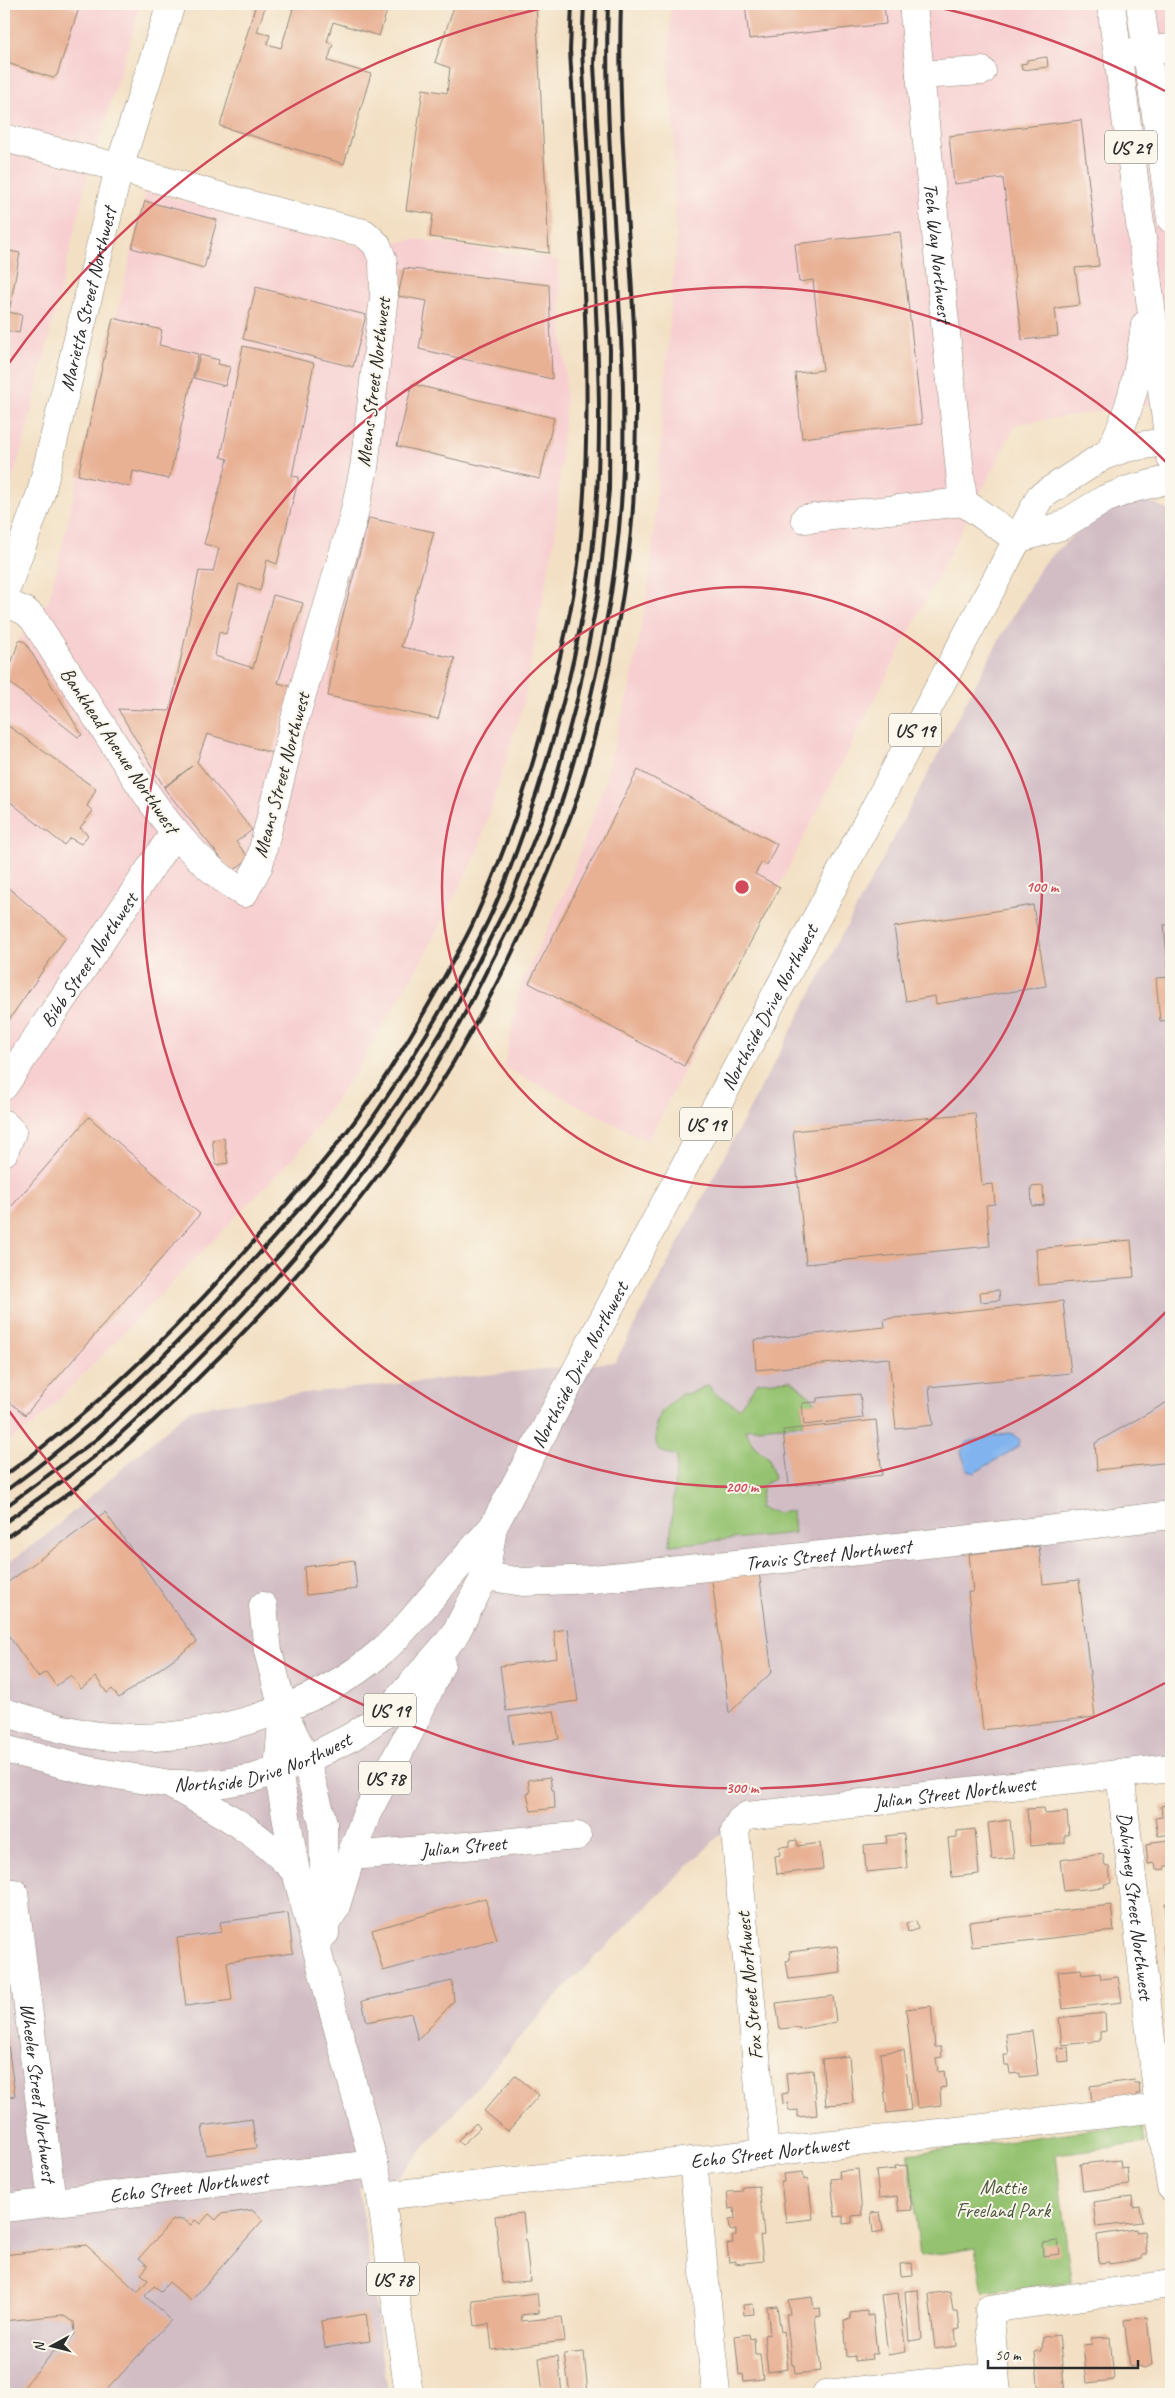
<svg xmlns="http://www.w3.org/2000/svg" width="1175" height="2398" font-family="Caveat,sans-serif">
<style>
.built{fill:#f7cfd0}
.industrial{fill:#d2bdc5}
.green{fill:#94c270;stroke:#60764e}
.water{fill:#81b4ee;stroke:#56708c}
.building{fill:#e8b194}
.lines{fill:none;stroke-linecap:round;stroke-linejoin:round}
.minor-casing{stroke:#8f8678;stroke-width:29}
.major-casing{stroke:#8f8678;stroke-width:29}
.highway-casing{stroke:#8f8678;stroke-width:29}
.minor{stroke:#fff;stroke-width:28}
.major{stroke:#fff;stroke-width:28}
.highway{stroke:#fff;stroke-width:28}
.rail{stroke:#2b2b2b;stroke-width:4}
.ring{fill:none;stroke:#d1495b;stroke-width:2.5}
.labels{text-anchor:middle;stroke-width:4;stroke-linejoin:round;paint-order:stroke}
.shield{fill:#fbf7ec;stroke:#696865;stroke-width:1}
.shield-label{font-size:19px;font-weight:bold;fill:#2b2b2b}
.street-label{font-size:20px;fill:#2b2b2b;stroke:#fbf7ec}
.park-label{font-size:20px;fill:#4a5840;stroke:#fbf7ec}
.centre{fill:#d1495b;stroke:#fbf7ec;stroke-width:2.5}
.ring-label{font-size:15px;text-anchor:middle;font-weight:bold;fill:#d1495b;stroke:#fbf7ec;stroke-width:4;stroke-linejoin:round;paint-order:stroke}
</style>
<rect width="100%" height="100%" fill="#fbf7ec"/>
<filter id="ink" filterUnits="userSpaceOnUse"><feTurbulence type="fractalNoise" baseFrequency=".02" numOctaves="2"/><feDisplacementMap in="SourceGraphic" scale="10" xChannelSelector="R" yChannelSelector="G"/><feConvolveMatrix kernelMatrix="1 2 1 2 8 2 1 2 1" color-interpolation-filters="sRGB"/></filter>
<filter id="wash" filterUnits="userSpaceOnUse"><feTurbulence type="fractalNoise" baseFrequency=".0096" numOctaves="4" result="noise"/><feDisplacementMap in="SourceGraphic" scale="20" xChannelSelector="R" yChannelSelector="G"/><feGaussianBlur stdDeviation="1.12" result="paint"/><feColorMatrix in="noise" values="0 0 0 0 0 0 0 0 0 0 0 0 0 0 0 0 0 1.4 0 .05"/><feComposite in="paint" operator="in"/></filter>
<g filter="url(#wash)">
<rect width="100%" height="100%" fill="#f3e0c4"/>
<g class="built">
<polygon points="4,4 141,4 86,182 26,434 4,507"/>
<polygon points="671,4 1171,4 1171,401 1016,424 648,1141 504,1067 521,983 566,890 603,788 631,683 650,577 677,228 675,234 674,131 668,68"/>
<polygon points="146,191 367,248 416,239 558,260 566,395 555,537 522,708 477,853 424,956 355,1073 298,1153 34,1425 4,1444 4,678 19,639 49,600"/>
</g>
<polygon class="industrial" points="1138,500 1155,503 1171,513 1171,1758 723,1832 563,1989 393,2183 359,2187 388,2394 4,2394 4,1566 45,1536 190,1409 305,1393 615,1362 1000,638 1043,564 1084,525 1102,514"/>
<g class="green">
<polygon points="791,1380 816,1402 802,1404 804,1424 745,1429 754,1446 769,1458 774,1479 763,1485 759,1508 777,1513 792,1511 794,1533 670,1545 677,1456 659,1451 656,1443 656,1424 662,1411 681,1394 691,1393 708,1385 714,1393 739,1408 758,1382"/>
<polygon points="1142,2123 1145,2143 1056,2154 1071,2282 983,2293 976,2248 920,2257 908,2154"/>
</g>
<polygon class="water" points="1009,1433 1014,1434 1020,1440 1018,1447 974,1473 967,1469 961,1452 967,1442"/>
<g id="blocks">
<g class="building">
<polygon points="4,4 62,4 75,8 78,11 57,75 53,78 4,62"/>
<polygon points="256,4 266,4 257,32 270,35 267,44 281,48 293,9 276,4 389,4 379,36 333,22 327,42 333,44 328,61 371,74 344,164 220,126"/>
<polygon points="455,4 498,4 512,8 513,4 536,4 549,253 430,237 433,214 406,210 423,89 447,93 450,68 435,62"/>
<polygon points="745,4 884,4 886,24 749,39"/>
<polygon points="1047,57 1048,67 1022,70 1021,64 1027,63 1027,60"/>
<polygon points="1081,120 1099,266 1075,268 1080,305 1055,308 1058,336 1022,340 1003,178 954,184 949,136"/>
<polygon points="145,201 217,220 204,268 132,248"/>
<polygon points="900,232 922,424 802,438 795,373 823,370 813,280 799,282 795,244"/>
<polygon points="4,250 20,253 9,312 22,315 19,333 4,330"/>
<polygon points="404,268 549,285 552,379 419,349 427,301 398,296"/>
<polygon points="256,287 366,315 353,367 243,339"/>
<polygon points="113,318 162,330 159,345 198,354 169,479 133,471 130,487 78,475"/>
<polygon points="243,346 314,363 292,476 299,477 277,564 267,560 260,591 239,584 226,634 219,632 215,656 253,668 273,595 303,603 278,683 292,687 272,753 207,734 197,762 252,830 236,842 249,858 232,872 164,788 192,766 164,787 118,709 170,711 199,571 213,572 219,548 204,544 228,459 221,457"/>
<polygon points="200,355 219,360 218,364 230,367 225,386 194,378"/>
<polygon points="412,384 554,418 540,479 397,446"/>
<polygon points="369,518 434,532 401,647 455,658 438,719 328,696 340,626"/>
<polygon points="19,640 25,642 82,735 78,737 6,680"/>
<polygon points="7,725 96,789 87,806 93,811 80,828 88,835 81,844 70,838 64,845 4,797 4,728"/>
<polygon points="638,770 777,844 767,865 762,862 755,874 780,887 684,1066 529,983"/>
<polygon points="4,884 66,937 4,1027"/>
<polygon points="1033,905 1046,986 936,1004 935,996 906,1001 894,927"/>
<polygon points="1164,925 1171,925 1171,1020 1160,1021 1156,978 1169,977"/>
<polygon points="975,1113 982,1185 993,1184 995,1204 986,1205 990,1246 806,1264 793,1131"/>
<polygon points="89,1117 200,1214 25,1415 4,1397 4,1215"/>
<polygon points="224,1138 228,1163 216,1165 212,1140"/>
<polygon points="1043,1186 1044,1205 1032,1206 1031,1187"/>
<polygon points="1131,1240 1134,1277 1039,1285 1036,1249"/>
<polygon points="999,1290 1000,1300 981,1302 980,1292"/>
<polygon points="1063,1301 1071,1373 929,1387 933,1425 896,1429 889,1358 756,1370 754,1340 885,1327 884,1319"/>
<polygon points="860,1394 863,1418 804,1425 802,1403 817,1402 817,1398"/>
<polygon points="1171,1400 1171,1462 1097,1470 1095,1443"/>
<polygon points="876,1420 882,1475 789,1486 783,1430"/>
<polygon points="105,1512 197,1642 119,1698 112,1689 107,1693 96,1677 81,1689 71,1675 56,1686 46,1672 38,1677 4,1629 4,1585"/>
<polygon points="1039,1546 1043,1584 1079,1580 1095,1717 983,1730 968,1592 973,1592 969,1554"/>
<polygon points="354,1560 357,1589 306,1595 304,1567"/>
<polygon points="759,1572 772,1672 729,1713 712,1580"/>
<polygon points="568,1629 578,1701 506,1711 500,1666 557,1658 554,1631"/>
<polygon points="554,1711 559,1739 513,1745 509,1717"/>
<polygon points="550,1777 552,1790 554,1790 555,1808 531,1811 527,1794 530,1793 528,1780"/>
<polygon points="1171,1804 1171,1834 1158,1836 1155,1818 1162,1817 1161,1806"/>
<polygon points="1044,1808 1045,1814 1067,1812 1069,1835 1065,1835 1065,1843 1030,1846 1027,1809"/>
<polygon points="1010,1820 1014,1858 992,1860 988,1823"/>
<polygon points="975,1829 979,1874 952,1877 948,1838 957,1837 957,1831"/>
<polygon points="904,1834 907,1868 866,1872 864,1845 887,1843 886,1836"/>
<polygon points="797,1840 798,1846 820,1843 823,1869 777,1874 775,1856 780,1855 779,1847 790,1846 790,1841"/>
<polygon points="1171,1840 1171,1866 1165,1866 1165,1869 1156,1870 1155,1863 1148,1864 1146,1845 1151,1844 1151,1842"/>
<polygon points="1103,1854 1105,1865 1109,1867 1111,1883 1104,1884 1105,1887 1064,1891 1060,1860"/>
<polygon points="485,1898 497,1940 383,1971 372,1930"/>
<polygon points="1171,1902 1171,1920 1167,1920 1165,1903"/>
<polygon points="1111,1905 1114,1931 972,1947 969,1922"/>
<polygon points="288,1913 293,1953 227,1962 232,2000 186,2006 177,1938 222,1932 220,1922"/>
<polygon points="916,1921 918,1929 908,1932 906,1923"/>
<polygon points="1171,1945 1171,1971 1169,1972 1165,1946"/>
<polygon points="837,1946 841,1973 789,1979 786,1961 790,1960 789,1952"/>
<polygon points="1081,1969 1082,1975 1100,1973 1101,1979 1118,1977 1122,2002 1063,2009 1058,1971"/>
<polygon points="452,1981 454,2001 418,2040 411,2013 367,2022 362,2001"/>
<polygon points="833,1996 836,2022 799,2029 798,2027 780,2029 776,2003"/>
<polygon points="931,2006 935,2047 941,2047 942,2057 936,2058 938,2072 944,2071 946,2087 940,2088 941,2105 917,2108 906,2009"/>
<polygon points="1105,2013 1106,2031 1100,2032 1100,2041 1062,2045 1059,2018"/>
<polygon points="4,2015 15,2096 4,2098"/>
<polygon points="1032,2031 1038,2075 1020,2077 1020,2073 1010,2074 1009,2066 1005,2066 1004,2055 1009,2055 1006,2034"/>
<polygon points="1068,2047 1069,2061 1058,2062 1057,2048"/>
<polygon points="904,2050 911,2110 887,2113 880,2053"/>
<polygon points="849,2056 853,2103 826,2105 822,2059"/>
<polygon points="813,2070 817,2115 798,2117 798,2110 789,2111 788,2103 783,2104 782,2094 788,2093 786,2073"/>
<polygon points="515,2075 539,2095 508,2131 484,2111"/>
<polygon points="1134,2080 1135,2083 1139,2083 1140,2094 1136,2094 1136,2097 1092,2103 1090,2086"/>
<polygon points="252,2119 256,2148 206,2155 202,2126"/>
<polygon points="476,2123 480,2128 462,2145 458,2140"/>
<polygon points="1120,2160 1121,2168 1127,2167 1129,2185 1083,2191 1080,2164"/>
<polygon points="907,2165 912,2210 899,2211 897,2196 879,2198 876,2171 895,2169 894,2166"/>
<polygon points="858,2169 862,2215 852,2216 852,2223 843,2224 843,2216 835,2217 831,2179 840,2178 839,2171"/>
<polygon points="803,2172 804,2179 808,2178 813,2219 786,2222 781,2182 784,2182 783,2174"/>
<polygon points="759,2186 764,2235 760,2236 763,2261 735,2264 735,2261 729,2262 727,2244 733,2243 732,2236 736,2235 736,2229 730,2230 729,2220 735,2219 734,2208 729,2209 727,2192 742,2191 742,2187"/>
<polygon points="1132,2197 1133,2207 1140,2206 1142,2222 1096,2227 1093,2202"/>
<polygon points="252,2210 263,2220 191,2301 169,2282 161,2291 154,2286 145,2296 171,2320 103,2394 18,2394 54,2351 60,2351 75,2334 74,2322 62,2315 4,2321 4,2255 86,2245 138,2292 148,2280 141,2274 148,2266 139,2258 173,2220 183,2219 191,2225 195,2220 200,2224 209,2214 216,2220 221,2214"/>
<polygon points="880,2212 883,2231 873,2233 871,2213"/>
<polygon points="523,2213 530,2281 502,2283 495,2216"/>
<polygon points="1136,2229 1136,2232 1144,2231 1147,2255 1142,2255 1142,2259 1109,2264 1109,2262 1099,2263 1097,2235"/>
<polygon points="1058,2241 1060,2254 1043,2256 1042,2243"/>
<polygon points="912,2263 913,2275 901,2276 900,2264"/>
<polygon points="918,2290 922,2339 909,2341 905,2291"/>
<polygon points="950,2291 953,2311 958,2311 960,2329 955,2330 957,2346 935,2349 929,2294"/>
<polygon points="537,2293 539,2313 521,2315 522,2321 562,2317 565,2341 492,2350 489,2324 475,2326 472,2300"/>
<polygon points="898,2293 906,2352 888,2355 881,2295"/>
<polygon points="812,2297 814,2309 820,2308 821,2316 815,2317 821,2371 795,2374 794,2365 792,2365 786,2314 790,2314 788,2300"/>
<polygon points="753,2304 754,2314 744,2315 743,2305"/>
<polygon points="777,2306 781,2332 784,2331 788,2369 768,2372 764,2335 770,2334 767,2307"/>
<polygon points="867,2311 867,2316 873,2315 877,2354 871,2354 872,2359 855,2361 855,2356 847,2357 844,2320 851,2319 850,2313"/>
<polygon points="366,2314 370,2341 325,2348 321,2321"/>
<polygon points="1147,2317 1152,2365 1144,2368 1139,2366 1130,2367 1124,2320"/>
<polygon points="749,2334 750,2339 754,2338 755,2354 760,2354 763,2379 744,2381 743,2374 739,2375 735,2336"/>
<polygon points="1059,2335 1065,2394 1039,2394 1035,2352 1042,2351 1043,2337"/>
<polygon points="1110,2337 1114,2380 1087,2383 1083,2345 1092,2344 1091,2338"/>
<polygon points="584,2352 588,2394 570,2394 564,2354"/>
<polygon points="558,2356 562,2394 543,2394 539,2358"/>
</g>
</g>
</g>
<g filter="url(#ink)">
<use href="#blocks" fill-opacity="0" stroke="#8f8678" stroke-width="1"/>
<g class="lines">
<defs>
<g id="minor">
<path id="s1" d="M913 4 963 502"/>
<polyline points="1119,54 1171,48"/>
<polyline points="920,75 982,71"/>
<path d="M4 138 91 160 247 204 364 233 377 245 383 261 384 296 364 468 352 523 296 715 259 865 244 893C183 856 146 795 109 736 83 697 58 657 33 618L25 611 4 602"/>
<polyline points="805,519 963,502 1017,539"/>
<path id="s2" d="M4 1086 174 833"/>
<polyline points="4,1124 12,1132 4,1152"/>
<path id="s3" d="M485 1576 523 1582 593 1579 945 1542 1171 1515"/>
<polyline points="263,1606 268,1651 283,1709"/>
<path id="s4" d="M1120 1773 1159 2108 1171 2187"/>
<path id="s5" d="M352 1853 364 1855 577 1836"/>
<path id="s6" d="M14 1893 52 2202"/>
<path id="s7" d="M765 2152 735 1831 740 1821 747 1816 1171 1768"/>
<polyline points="693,2161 716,2394"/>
<path id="s8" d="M381 2196 1159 2108"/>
<path id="s9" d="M4 2208 374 2164"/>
<polyline points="826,2394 995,2376"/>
<polyline points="997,2394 989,2309 1171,2284"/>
</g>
<g id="major">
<path id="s10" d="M4 595 41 493 119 168 171 4"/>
<polyline points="283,1709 278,1771 296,1872 374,2164 381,2196 409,2394"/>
<polyline points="283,1711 306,1760 323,1823 325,1933"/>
</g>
<g id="highway">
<polyline points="1111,4 1171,458"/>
<polyline points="1140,4 1171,219"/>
<path d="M1108 454C1131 414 1139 370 1145 325"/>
<polyline points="1017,539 1061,526 1105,499 1131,489 1171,479"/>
<path id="s11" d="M4 1712C40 1723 76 1735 114 1737 202 1743 316 1709 382 1651 399 1637 412 1620 426 1604 448 1578 470 1552 493 1527L1040 497 1103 456 1126 448 1171 441"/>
<path id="s12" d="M4 1749 87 1770 170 1784 224 1783 254 1778 306 1760 353 1736 385 1714 454 1636 485 1576 493 1527"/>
<path d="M173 1786C218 1810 261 1834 296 1872"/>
<polyline points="325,1924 335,1909 352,1853 367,1813 409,1733 441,1664"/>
</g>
</defs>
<use href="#minor" class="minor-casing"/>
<use href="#major" class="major-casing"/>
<use href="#highway" class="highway-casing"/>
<use href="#minor" class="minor"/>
<use href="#major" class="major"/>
<use href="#highway" class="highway"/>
<g class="rail">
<path d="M4 1476C94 1412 174 1332 247 1249 288 1202 331 1156 367 1104 396 1062 422 1017 447 972 457 953 469 934 477 914 512 837 537 756 556 674 566 632 576 590 580 546 596 382 579 215 570 50L572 4"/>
<path d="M4 1492C98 1424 181 1343 257 1256 299 1209 343 1162 378 1110 418 1051 455 988 486 925 501 895 512 864 523 833 555 743 580 648 592 553 603 459 599 366 594 272 590 198 586 124 582 50L584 4"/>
<polyline points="4,1508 98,1438 205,1335 297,1236 344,1178 400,1099 451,1016 511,897 551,797 578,696 599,591 609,490 610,350 594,65 596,4"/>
<path d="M4 1523C39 1498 76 1473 108 1445 220 1345 325 1233 409 1108 438 1065 463 1019 486 972 515 916 544 858 563 797 594 698 616 594 622 490 630 328 602 166 608 4"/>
<path d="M4 1539C42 1512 82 1486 116 1455 226 1357 340 1237 421 1114 481 1023 537 910 574 807 590 761 601 710 611 662 622 605 632 546 634 488 636 441 637 393 635 347 630 232 617 119 621 4"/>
</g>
</g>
</g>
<g class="ring">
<circle cx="742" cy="887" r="300"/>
<path d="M1170 1308A600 600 0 1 1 1170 466"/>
<path d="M1165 1683A901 901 0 0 1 4 1404M4 370A901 901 0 0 1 562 4M922 4A901 901 0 0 1 1165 91"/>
</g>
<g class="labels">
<g class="shield">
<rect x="1105" y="130.5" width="52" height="33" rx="4"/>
<rect x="889" y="713.5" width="52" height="33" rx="4"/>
<rect x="680" y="1107.5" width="52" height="33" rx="4"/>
<rect x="364" y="1693.5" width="52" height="33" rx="4"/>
<rect x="359" y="1761.5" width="52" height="33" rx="4"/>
<rect x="367" y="2262.5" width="52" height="33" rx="4"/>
</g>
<g class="shield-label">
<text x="1131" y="154">US 29</text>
<text x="915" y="737">US 19</text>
<text x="706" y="1131">US 19</text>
<text x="390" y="1717">US 19</text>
<text x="385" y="1785">US 78</text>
<text x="393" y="2286">US 78</text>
</g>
<g class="street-label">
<text dy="7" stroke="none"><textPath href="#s1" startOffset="250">Tech Way Northwest</textPath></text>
<text dy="7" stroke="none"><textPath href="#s10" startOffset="308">Marietta Street Northwest</textPath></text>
<text transform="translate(373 382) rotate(-83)" y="7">Means Street Northwest</text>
<text transform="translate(120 750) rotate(56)" y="7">Bankhead Avenue Northwest</text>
<text transform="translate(281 775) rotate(-75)" y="7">Means Street Northwest</text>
<text dy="7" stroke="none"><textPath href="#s2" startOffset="152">Bibb Street Northwest</textPath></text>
<text dy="7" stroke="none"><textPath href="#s11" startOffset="1156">Northside Drive Northwest</textPath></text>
<text dy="7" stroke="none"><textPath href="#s11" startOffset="751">Northside Drive Northwest</textPath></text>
<text dy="7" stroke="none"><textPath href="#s3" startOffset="345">Travis Street Northwest</textPath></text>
<text dy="7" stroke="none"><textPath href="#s12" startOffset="266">Northside Drive Northwest</textPath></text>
<text dy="7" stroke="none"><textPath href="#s7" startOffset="551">Julian Street Northwest</textPath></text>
<text dy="7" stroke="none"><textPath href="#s5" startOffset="112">Julian Street</textPath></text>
<text dy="7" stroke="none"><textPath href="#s4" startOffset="134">Dalvigney Street Northwest</textPath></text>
<text transform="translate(749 1986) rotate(-95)" y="7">Fox Street Northwest</text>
<text dy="7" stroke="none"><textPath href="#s6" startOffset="201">Wheeler Street Northwest</textPath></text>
<text dy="7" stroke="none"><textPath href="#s8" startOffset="391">Echo Street Northwest</textPath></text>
<text dy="7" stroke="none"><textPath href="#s9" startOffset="186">Echo Street Northwest</textPath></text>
</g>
<g class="park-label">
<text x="1003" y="2194">Mattie<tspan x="1003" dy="23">Freeland Park</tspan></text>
</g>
</g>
<circle cx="742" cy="887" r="8" class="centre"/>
<g class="ring-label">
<text x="1042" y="892">100 m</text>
<text x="742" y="1492">200 m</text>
<text x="742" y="1793">300 m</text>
</g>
<rect width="1175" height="2398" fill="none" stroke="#fbf7ec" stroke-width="20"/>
<g transform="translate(52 2346) rotate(263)" stroke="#fbf7ec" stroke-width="4" paint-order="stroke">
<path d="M0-4L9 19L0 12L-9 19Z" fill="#2b2b2b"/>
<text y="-8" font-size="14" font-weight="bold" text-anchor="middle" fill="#2b2b2b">N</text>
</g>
<path d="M988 2360v8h150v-8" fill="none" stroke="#2b2b2b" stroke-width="2.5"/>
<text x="995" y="2360" font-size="15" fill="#2b2b2b" stroke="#fbf7ec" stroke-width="4" paint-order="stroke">50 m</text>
</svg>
